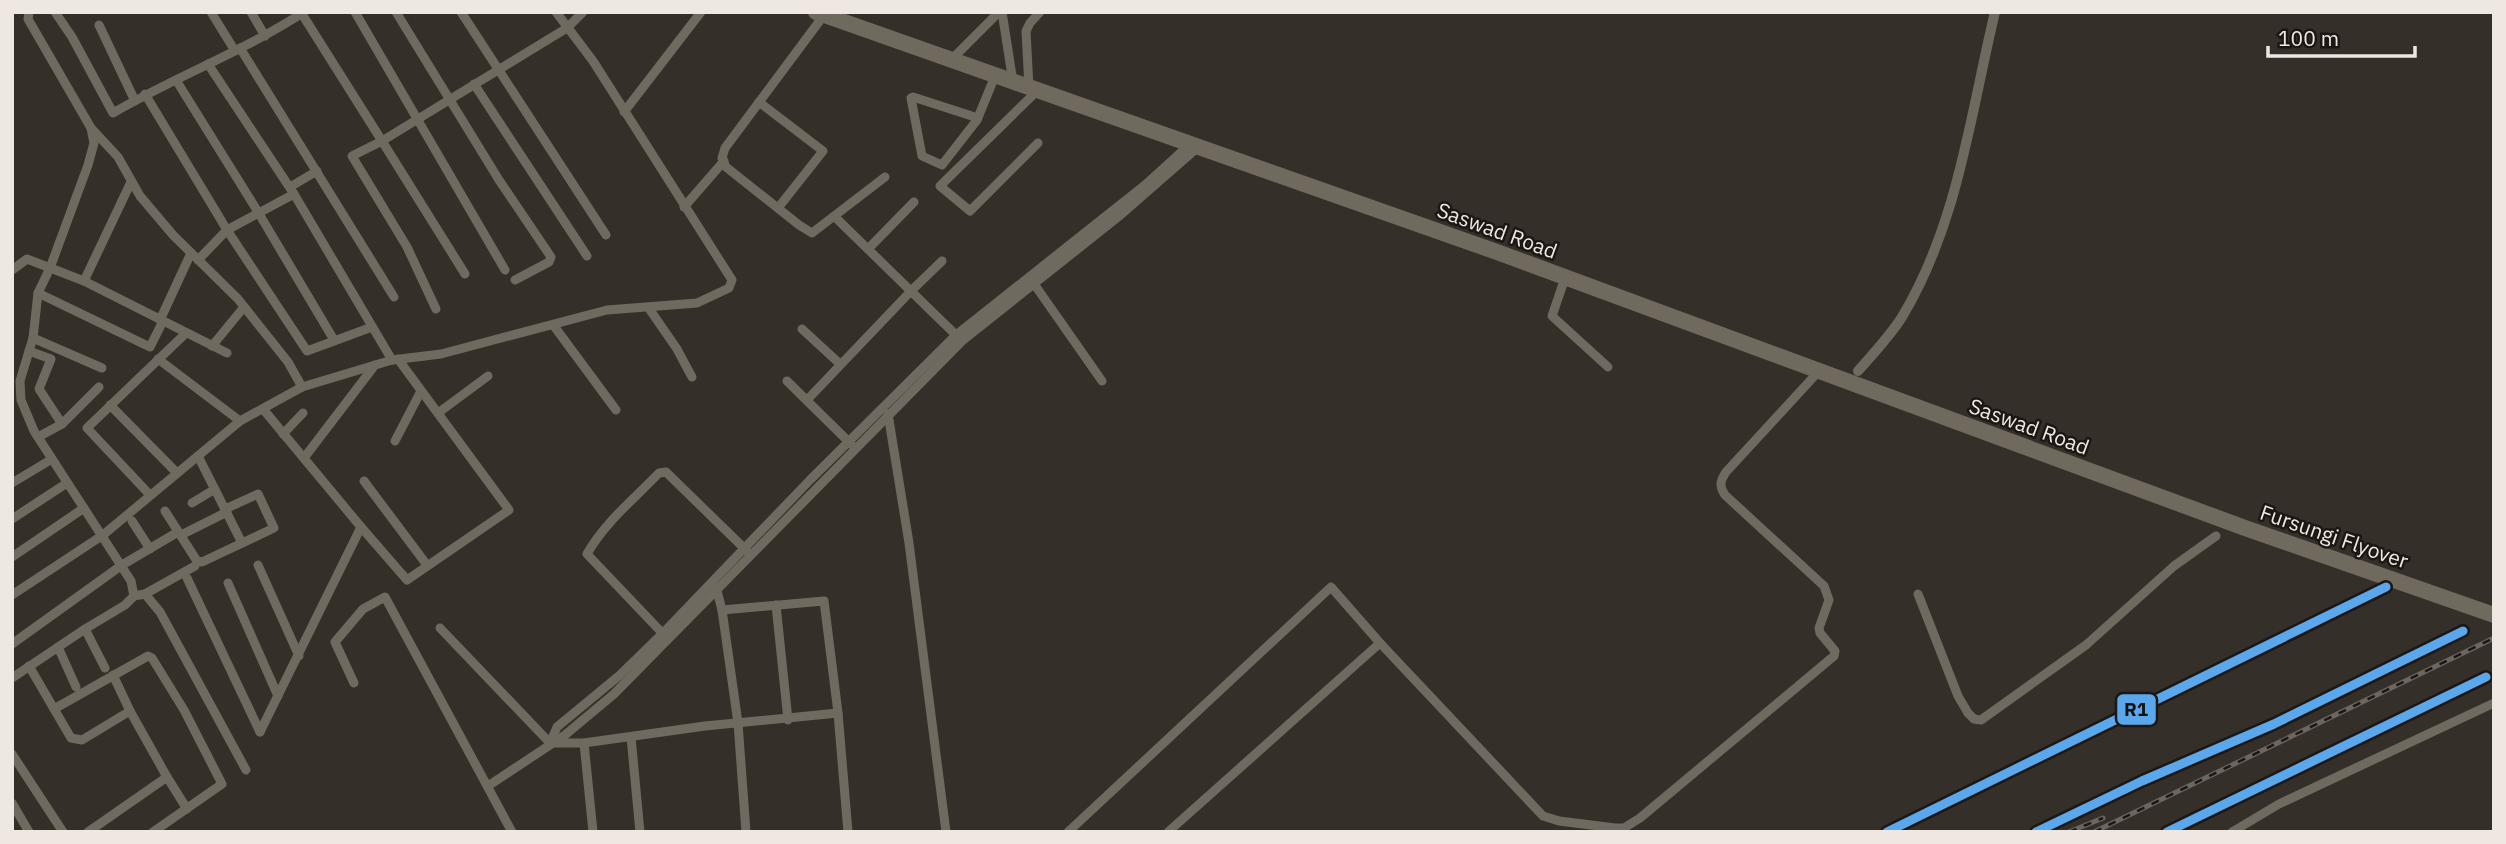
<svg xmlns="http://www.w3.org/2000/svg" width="2506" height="844" font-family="'IBM Plex Sans',sans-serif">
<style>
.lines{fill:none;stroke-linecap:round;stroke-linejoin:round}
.minor{stroke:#6f6a5f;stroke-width:9}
.tertiary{stroke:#6f6a5f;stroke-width:10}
.trunk{stroke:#706a5e;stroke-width:16}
.rail-casing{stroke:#6b665f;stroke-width:5}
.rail{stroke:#1c1714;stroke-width:2.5;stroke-dasharray:8;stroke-linecap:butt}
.rail-1-casing{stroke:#1c1714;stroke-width:14}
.rail-1{stroke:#5aa8eb;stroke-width:9}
.labels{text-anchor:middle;stroke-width:5;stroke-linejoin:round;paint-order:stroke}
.street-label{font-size:21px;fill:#efe8e2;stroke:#1c1714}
.line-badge{stroke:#1c1714;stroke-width:2.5}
.pale-badge-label{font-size:19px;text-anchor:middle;font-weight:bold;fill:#111}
</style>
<rect width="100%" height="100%" fill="#352f2a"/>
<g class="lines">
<g class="minor">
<polyline points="29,12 28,19 91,128 118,157 140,196 173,235 238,299 288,362 302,387"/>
<path d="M55 12 72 37 113 113C175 77 244 51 304 12"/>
<polyline points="211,12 235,51"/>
<polyline points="251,12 265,36"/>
<polyline points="355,12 505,270"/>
<polyline points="396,12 499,180 551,257 549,262 515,280"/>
<polyline points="461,12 606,235"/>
<polyline points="1002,12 1013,82"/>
<polyline points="302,14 382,141 567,28 583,12"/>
<polyline points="824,15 725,148 722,158 726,167 799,225 812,233 885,177"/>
<polyline points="99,25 135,101"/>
<polyline points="240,48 394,297"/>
<polyline points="951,60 999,12"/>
<polyline points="208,64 294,194 227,230 307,351 372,327"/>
<polyline points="176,80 258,212 334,340"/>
<polyline points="474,84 587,256"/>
<polyline points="1029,88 1026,31 1030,23 1040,12"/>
<polyline points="1037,91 940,186 970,211 1038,143"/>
<polyline points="145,94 227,230 198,260"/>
<polyline points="759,102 823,151 778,208"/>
<polyline points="624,112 701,12"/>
<polyline points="978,118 913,97 911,98 922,156 942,165 977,120 995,76"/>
<polyline points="290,187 317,171"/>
<polyline points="294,194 392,360"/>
<polyline points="684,207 724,161"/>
<polyline points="836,218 960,339"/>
<polyline points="868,249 914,202"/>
<polyline points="12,270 27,259 84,281 227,353"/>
<polyline points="1565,278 1552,316 1608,367"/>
<polyline points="84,281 131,182"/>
<polyline points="1032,281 1102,381"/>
<polyline points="38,293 150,347 163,321"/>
<polyline points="648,307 677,349 692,377"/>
<polyline points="436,309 407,247 352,156 382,141 465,274"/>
<polyline points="160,320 191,253"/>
<polyline points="554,326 616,410"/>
<polyline points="802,329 840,364"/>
<polyline points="33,338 102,368"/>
<polyline points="212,346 244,307"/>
<polyline points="29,351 51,359 39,389 62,424"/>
<polyline points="158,359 240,421"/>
<polyline points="787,381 852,445"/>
<polyline points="807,400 911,291 942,261"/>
<polyline points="110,405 177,473"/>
<polyline points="438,413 488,376"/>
<polyline points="888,414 909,543 946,832"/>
<polyline points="283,434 303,413"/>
<polyline points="38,437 62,424 99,387"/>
<polyline points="395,441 421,391"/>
<polyline points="198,456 242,543"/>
<polyline points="304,458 375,365"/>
<polyline points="364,481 427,565"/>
<polyline points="12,483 52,459"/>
<polyline points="150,495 87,428 186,333"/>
<polyline points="192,503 215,489"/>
<polyline points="165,511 197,561 202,562 274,528 258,494 225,509"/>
<polyline points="12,519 67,483"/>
<polyline points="132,521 150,549"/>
<polyline points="361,527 407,580 509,510 398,359"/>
<polyline points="181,535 227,512"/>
<polyline points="12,557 84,508"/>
<polyline points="258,565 299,656"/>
<polyline points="187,578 260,732"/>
<polyline points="228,583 278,696"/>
<polyline points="716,587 722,610 738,723 746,832"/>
<polyline points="145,594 195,566"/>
<polyline points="1918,594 1958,696 1968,713 1974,719 1981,720 2086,645 2174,566 2216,536"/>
<polyline points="12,595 103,535 240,421 302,387 392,360 441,354 607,310 697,303 729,288 732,280 593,61 556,12"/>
<polyline points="134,596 145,594 160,612 246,770"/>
<polyline points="776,605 788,720"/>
<polyline points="722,610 824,601 838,713"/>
<polyline points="440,628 550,743 584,743 705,726 838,713 848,832"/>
<polyline points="85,629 105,668"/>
<path d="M667 638 587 554C604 523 635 498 659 473L666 472 748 552"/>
<polyline points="12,644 122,565 178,532"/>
<polyline points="58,647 76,687"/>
<polyline points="29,666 71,738 82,740 130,711 167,777 88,832"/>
<polyline points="113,675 130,711"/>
<polyline points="12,678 85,629 125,605 134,596 131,581 34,431 21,400 20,381 33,338 38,293 50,268 88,165 94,143 91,128"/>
<polyline points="354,683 335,642 363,609 385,597 512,832"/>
<polyline points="54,709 148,656 152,658 184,710 222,784 153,832"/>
<polyline points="260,732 361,527 263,409"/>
<polyline points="631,737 640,832"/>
<polyline points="550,743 557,727 620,675 662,634 810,480 956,335 1145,185 1189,145"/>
<polyline points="584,743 593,832"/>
<polyline points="12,754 63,832"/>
<polyline points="167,777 187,809"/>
<polyline points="488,786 565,735 614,694 962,341 1118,217 1197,148"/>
<polyline points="12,803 29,832"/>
<polyline points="1068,832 1331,587 1380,643"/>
<path d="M1168 832 1380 643 1543 816 1559 821 1615 828H1624L1640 818 1834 656 1835 651 1820 633 1819 628 1829 600 1824 586 1725 495C1719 486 1720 481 1726 472L1819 371"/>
<polyline points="2232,832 2279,804 2494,703"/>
</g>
<path class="tertiary" d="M1858 371C1873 354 1890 336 1902 317 1958 224 1970 116 1995 12"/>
<polyline class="trunk" points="816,12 1497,252 2245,528 2494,615"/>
<defs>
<g id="rail">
<polyline points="1887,832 2386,587"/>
<polyline points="2036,832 2142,781 2274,724 2463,631"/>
<polyline points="2069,832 2103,818"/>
<polyline points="2094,832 2494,638"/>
<polyline points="2167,832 2486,677"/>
</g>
</defs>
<use href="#rail" class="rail-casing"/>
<use href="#rail" class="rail"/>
<defs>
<g id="rail-1">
<polyline points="1887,832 2386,587"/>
<polyline points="2036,832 2142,781 2274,724 2463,631"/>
<polyline points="2167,832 2486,677"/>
</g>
</defs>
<use href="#rail-1" class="rail-1-casing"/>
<use href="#rail-1" class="rail-1"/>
</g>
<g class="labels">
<g class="street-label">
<text transform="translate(1497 231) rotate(20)" y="7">Saswad Road</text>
<text transform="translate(2029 427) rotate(20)" y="7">Saswad Road</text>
<text transform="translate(2334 537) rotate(19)" y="7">Fursungi Flyover</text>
</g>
</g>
<rect class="line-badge" x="2116" y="693" width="41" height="33" rx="7" fill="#5aa8eb"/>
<g class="pale-badge-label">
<text x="2136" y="716">R1</text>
</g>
<rect width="2506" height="844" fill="none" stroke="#efe8e2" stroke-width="28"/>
<path d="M2268 46v10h147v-10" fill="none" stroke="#efe8e2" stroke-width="3.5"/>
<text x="2278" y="46" font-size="21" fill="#efe8e2" stroke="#1c1714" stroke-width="5" paint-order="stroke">100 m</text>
</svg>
